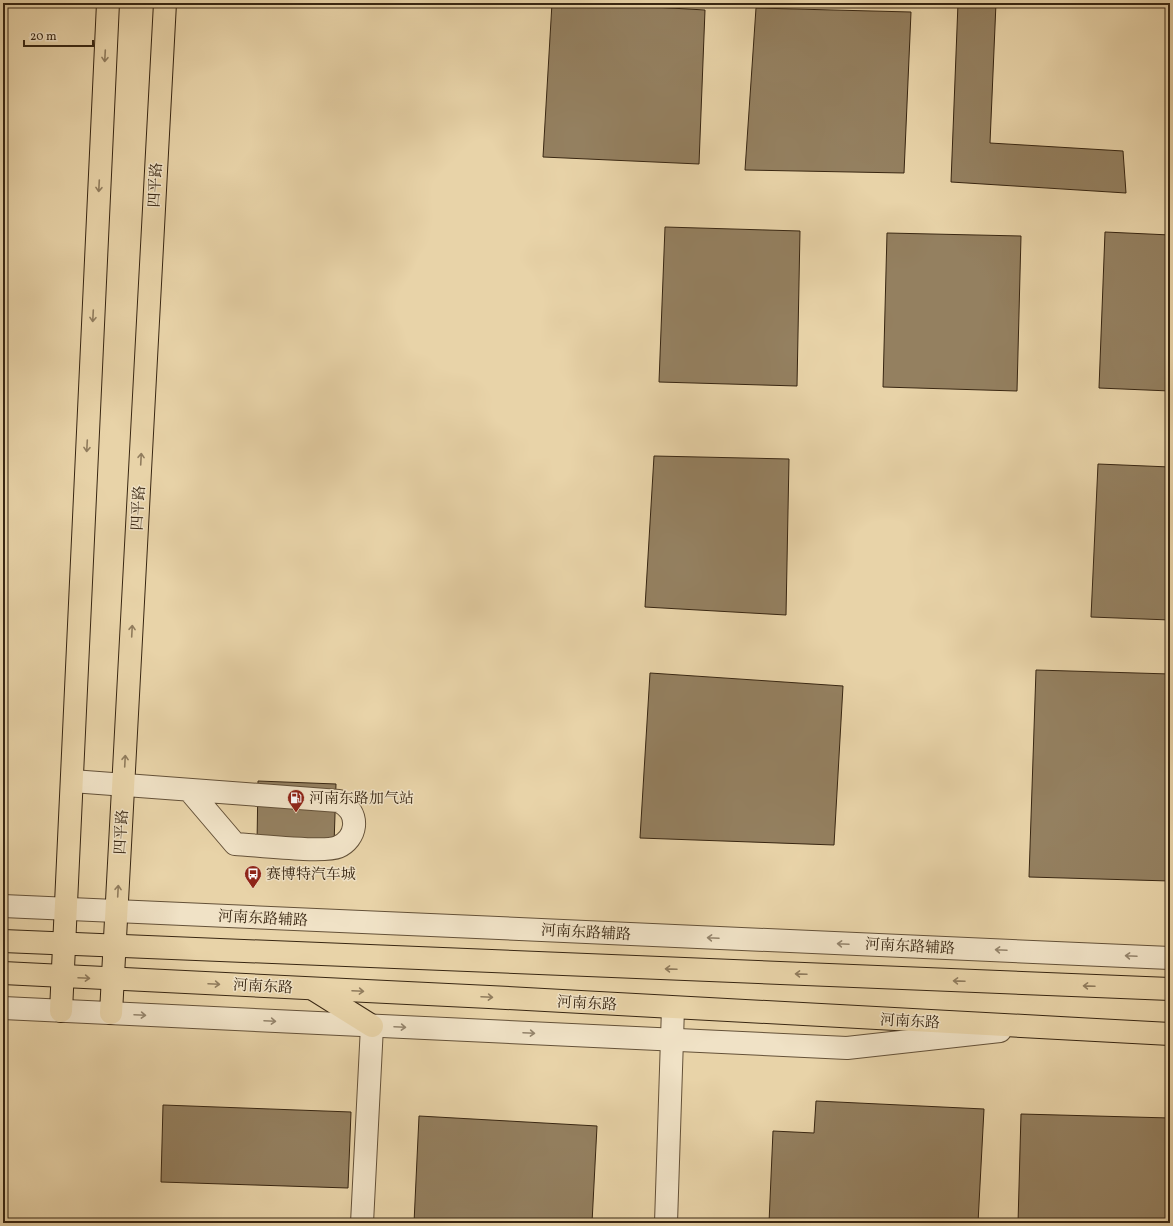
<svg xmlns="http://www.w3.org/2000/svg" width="1173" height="1226" font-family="Vollkorn,'Noto Serif SC',serif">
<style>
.building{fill:#948060;stroke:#382612}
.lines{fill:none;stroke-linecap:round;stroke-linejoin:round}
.minor-casing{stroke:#645138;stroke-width:24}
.major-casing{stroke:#382612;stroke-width:24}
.minor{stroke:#f0e2c6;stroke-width:22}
.major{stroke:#e8d3a8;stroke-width:22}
.oneway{stroke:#907c5d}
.oneway2{stroke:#94846c}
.labels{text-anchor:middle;stroke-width:3;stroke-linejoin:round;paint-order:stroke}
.street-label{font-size:15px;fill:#382612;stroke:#f0e2c6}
.poi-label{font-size:15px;fill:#382612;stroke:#f0e2c6;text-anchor:start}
</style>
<rect width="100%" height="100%" fill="#e8d3a8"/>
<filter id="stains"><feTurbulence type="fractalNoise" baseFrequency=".005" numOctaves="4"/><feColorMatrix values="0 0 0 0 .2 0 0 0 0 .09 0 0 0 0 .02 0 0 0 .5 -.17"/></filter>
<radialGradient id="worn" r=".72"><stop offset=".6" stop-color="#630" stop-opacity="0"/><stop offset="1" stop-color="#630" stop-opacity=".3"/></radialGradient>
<g class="building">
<polygon points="552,3 584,3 705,10 699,164 543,157"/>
<polygon points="958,3 996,3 990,143 1123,151 1126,193 951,182"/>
<polygon points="756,8 911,12 904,173 745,170"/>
<polygon points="665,227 800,231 797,386 659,382"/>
<polygon points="1105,232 1170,235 1170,391 1099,388"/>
<polygon points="887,233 1021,236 1017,391 883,387"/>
<polygon points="654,456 789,459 786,615 645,607"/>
<polygon points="1098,464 1170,467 1170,620 1091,617"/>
<polygon points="1036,670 1170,674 1170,881 1029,877"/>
<polygon points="650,673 843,686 834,845 640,838"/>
<polygon points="258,781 336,784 334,845 257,843"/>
<polygon points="816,1101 984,1109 978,1223 769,1223 773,1131 814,1133"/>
<polygon points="163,1105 351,1112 348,1188 161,1182"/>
<polygon points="1021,1114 1170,1118 1170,1223 1018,1223"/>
<polygon points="419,1116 597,1126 592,1223 414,1223"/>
</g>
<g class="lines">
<defs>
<g id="minor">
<path d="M72 781 339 801C349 807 355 814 354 826 353 835 347 843 338 847 324 853 255 845 235 844L189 790"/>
<polyline points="3,906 1170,958"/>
<polyline points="3,1008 847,1048 1000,1031"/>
<polyline points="362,1223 372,1026"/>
<polyline points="666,1223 673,1008"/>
</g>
<g id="major">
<polyline points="3,941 1170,989"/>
<polyline points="3,973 489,997 1170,1034"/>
<polyline points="313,989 372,1026"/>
<polyline points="61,1011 108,3"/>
<polyline points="111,1013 165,3"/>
</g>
</defs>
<use href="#minor" class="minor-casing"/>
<use href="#major" class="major-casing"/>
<use href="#minor" class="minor"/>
<use href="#major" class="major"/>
</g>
<defs><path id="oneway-shaft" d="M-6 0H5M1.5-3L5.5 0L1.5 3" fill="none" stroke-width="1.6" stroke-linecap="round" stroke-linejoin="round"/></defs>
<g class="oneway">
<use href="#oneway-shaft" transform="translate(105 56) rotate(93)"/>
<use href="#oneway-shaft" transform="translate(99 186) rotate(93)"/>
<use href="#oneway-shaft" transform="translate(93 316) rotate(93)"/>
<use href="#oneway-shaft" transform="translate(87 446) rotate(93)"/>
<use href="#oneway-shaft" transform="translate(141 459) rotate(-87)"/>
<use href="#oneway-shaft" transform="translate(132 631) rotate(-87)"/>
<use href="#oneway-shaft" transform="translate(125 761) rotate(-87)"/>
<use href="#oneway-shaft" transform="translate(118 891) rotate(-87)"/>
<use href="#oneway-shaft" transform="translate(671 969) rotate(-178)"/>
<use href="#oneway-shaft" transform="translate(801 974) rotate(-178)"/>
<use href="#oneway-shaft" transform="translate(84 978) rotate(3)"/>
<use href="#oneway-shaft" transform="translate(959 981) rotate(-178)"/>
<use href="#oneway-shaft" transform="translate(214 984) rotate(3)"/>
<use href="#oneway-shaft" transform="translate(1089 986) rotate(-178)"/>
<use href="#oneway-shaft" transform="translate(358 991) rotate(3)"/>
<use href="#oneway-shaft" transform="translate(487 997) rotate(3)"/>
</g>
<g class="oneway2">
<use href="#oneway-shaft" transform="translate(713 938) rotate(-177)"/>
<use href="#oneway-shaft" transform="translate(843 944) rotate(-177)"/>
<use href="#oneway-shaft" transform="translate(1001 950) rotate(-177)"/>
<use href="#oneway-shaft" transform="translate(1131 956) rotate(-177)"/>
<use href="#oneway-shaft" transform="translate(140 1015) rotate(3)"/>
<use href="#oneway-shaft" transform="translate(270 1021) rotate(3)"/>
<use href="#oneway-shaft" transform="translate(400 1027) rotate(3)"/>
<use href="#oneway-shaft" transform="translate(529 1033) rotate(3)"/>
</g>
<defs>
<symbol id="fuel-pin" viewBox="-11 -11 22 30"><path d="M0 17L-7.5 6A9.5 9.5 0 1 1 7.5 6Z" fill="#8f2418" stroke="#f0e2c6"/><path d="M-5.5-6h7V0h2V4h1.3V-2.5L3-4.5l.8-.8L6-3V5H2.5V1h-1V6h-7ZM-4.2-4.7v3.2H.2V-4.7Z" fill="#fff"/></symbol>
<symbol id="bus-pin" viewBox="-11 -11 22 30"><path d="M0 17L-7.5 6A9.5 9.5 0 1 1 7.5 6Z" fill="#8f2418" stroke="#f0e2c6"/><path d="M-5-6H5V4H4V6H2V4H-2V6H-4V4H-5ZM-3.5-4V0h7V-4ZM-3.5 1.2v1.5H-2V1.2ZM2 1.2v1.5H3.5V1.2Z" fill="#fff"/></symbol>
</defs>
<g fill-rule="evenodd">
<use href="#fuel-pin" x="286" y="788" width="20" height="27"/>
<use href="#bus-pin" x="243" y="864" width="20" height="27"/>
</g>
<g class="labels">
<g class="street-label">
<text transform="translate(155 185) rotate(-87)" y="5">四平路</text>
<text transform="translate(138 508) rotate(-87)" y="5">四平路</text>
<text transform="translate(121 832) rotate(-87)" y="5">四平路</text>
<text transform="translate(263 918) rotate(3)" y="5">河南东路辅路</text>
<text transform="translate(586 932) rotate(3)" y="5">河南东路辅路</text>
<text transform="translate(910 946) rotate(3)" y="5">河南东路辅路</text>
<text transform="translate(263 986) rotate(3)" y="5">河南东路</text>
<text transform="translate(587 1003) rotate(3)" y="5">河南东路</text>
<text transform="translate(910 1021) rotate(3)" y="5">河南东路</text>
</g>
<g class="poi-label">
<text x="309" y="803">河南东路加气站</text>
<text x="266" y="879">赛博特汽车城</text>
</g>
</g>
<rect width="1173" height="1226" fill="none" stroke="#e8d3a8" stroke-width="16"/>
<rect x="4" y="4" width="1165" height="1218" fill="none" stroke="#382612" stroke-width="2"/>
<rect x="8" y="8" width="1157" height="1210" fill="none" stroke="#382612"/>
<path d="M24 40v6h69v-6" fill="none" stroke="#382612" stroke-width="2"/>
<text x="30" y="40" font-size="12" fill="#382612" stroke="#f0e2c6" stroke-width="3" paint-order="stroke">20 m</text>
<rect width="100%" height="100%" filter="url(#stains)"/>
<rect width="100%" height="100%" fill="url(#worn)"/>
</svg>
